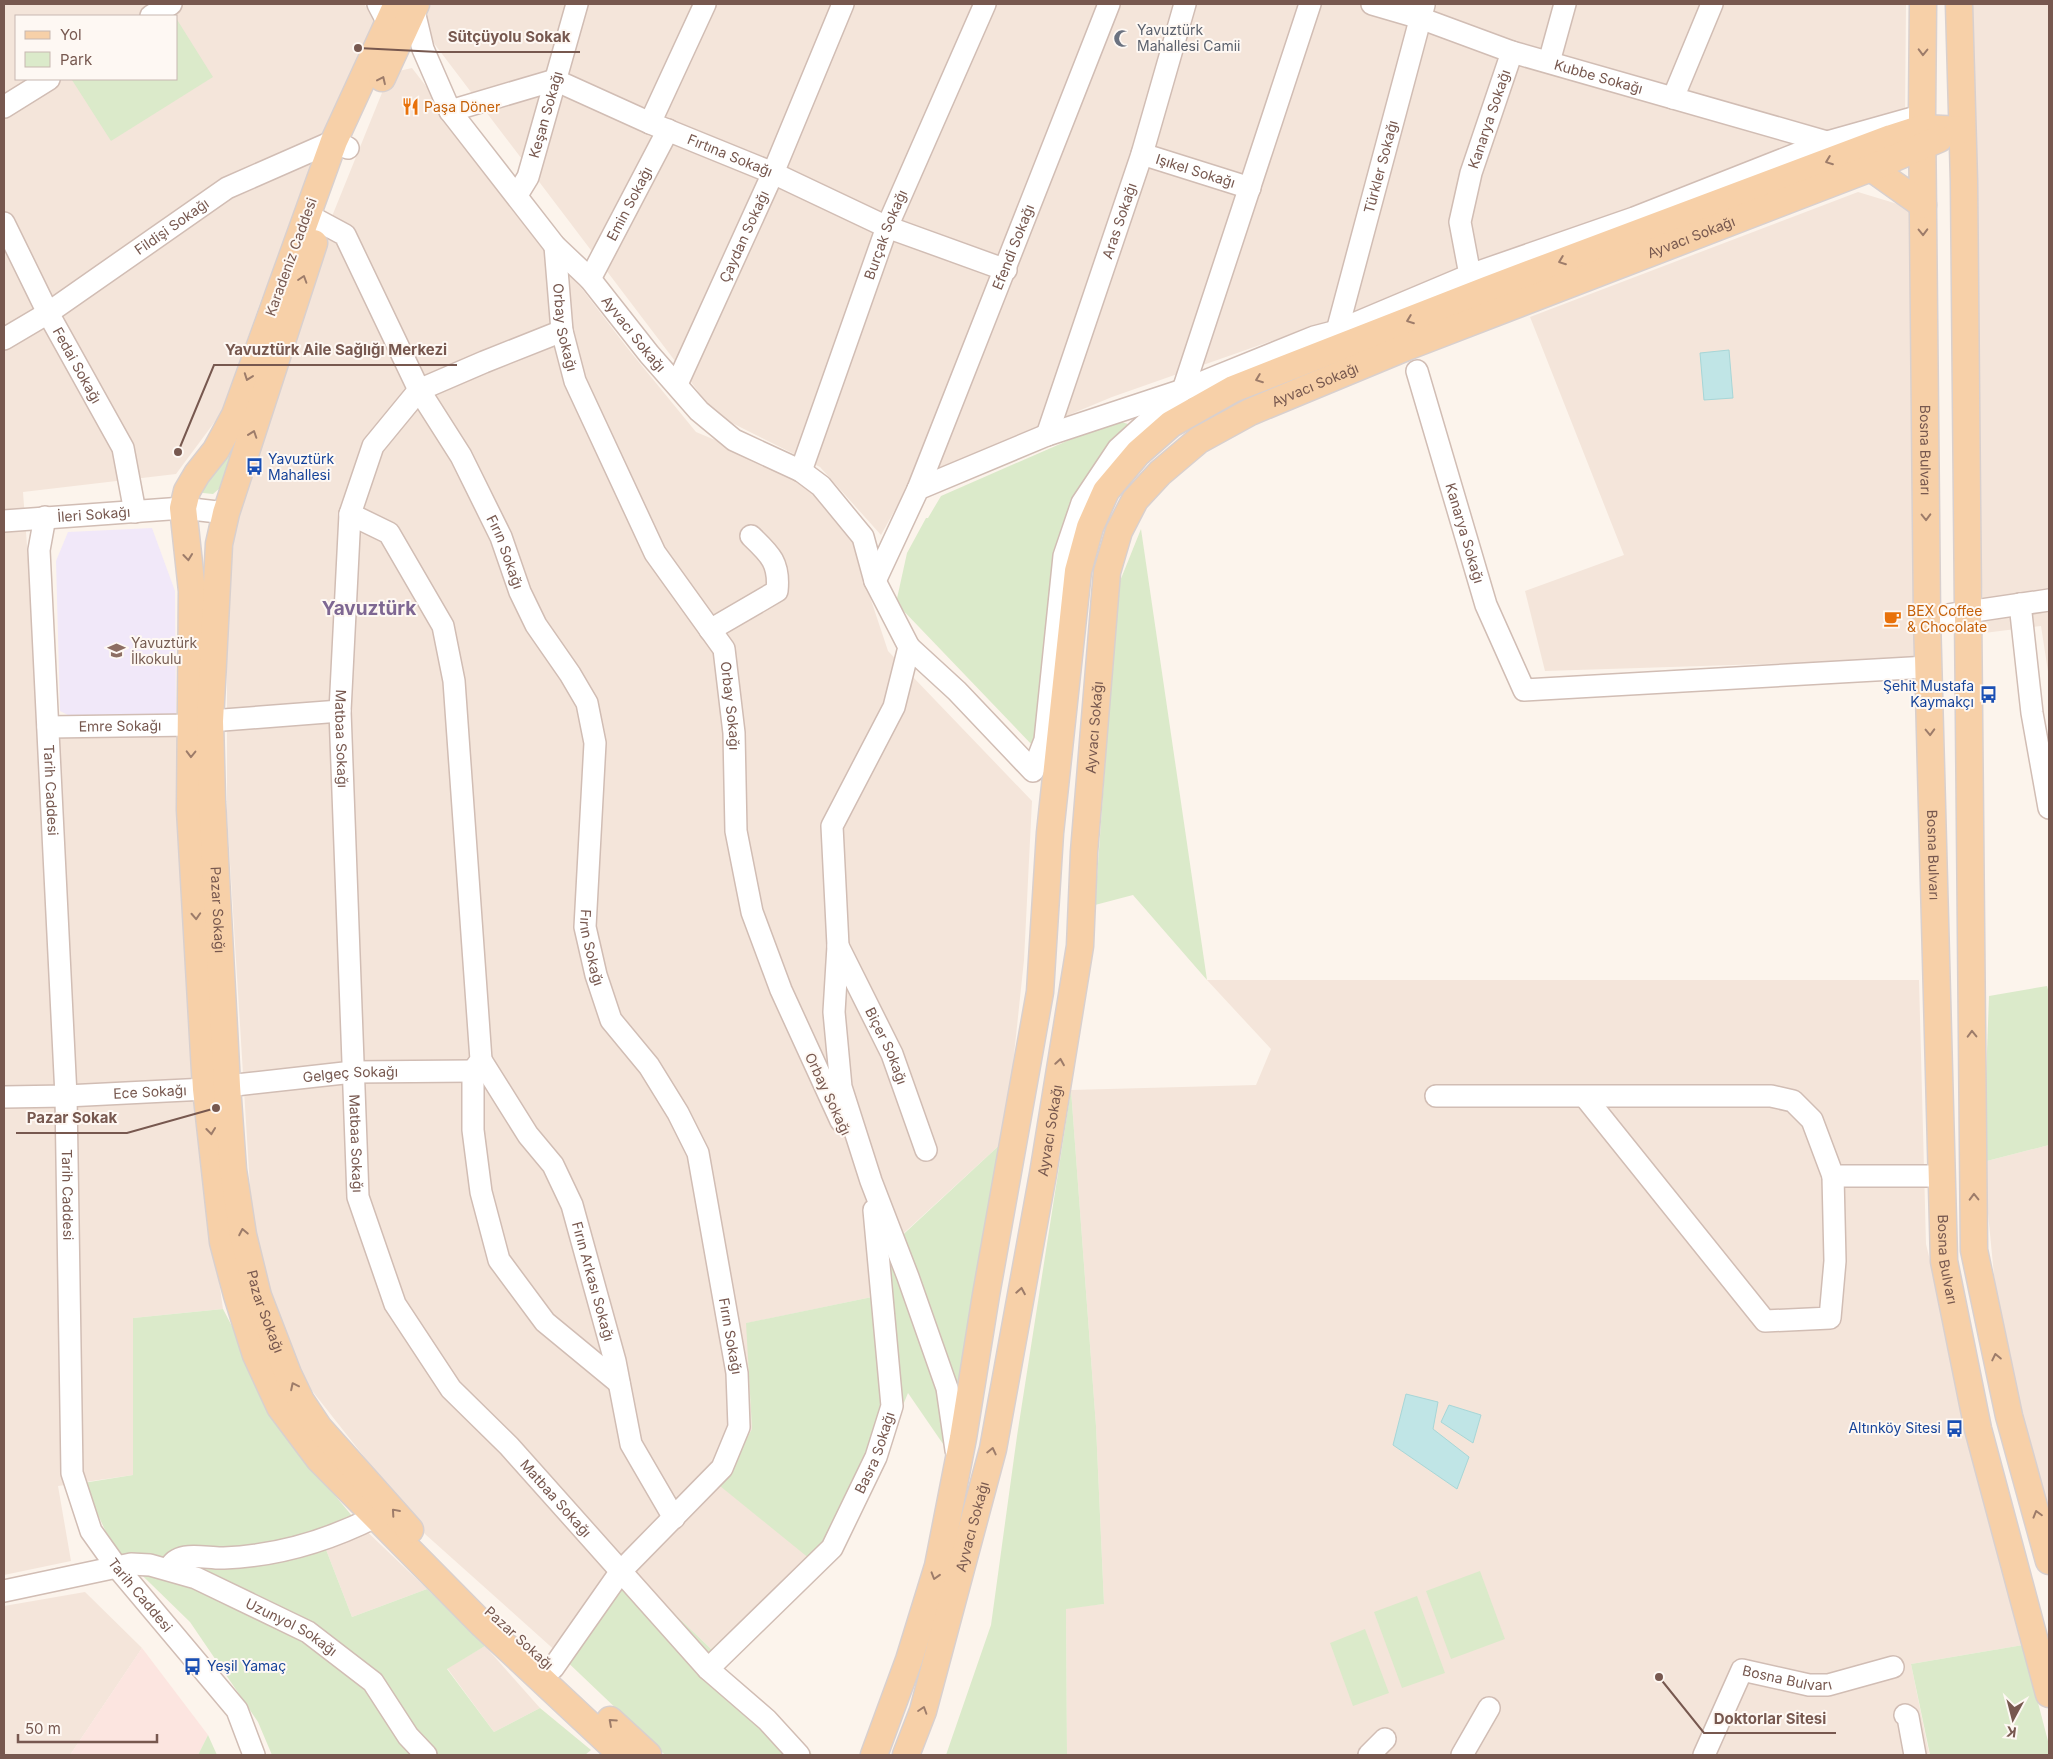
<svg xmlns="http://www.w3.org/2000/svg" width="2053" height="1759" font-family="Inter,sans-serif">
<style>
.residential{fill:#f4e5da;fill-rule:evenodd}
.commercial{fill:#fce5e0}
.education{fill:#f1e8f9}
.green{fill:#dbeaca}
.water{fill:#c0e5e6;stroke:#a7d6d7}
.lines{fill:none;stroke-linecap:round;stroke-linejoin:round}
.minor-casing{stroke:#d1bdb4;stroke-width:24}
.major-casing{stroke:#d9d0ce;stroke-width:29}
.minor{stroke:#fff;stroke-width:21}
.major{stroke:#f7d0a8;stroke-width:26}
.oneway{stroke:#9d7c6a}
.labels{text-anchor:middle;stroke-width:4;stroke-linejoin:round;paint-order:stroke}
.worship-label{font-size:14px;fill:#5b616d;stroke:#fef8f3;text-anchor:start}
.street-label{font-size:14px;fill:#77584f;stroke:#fef8f3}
.food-label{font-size:14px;fill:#c56008;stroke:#fef8f3;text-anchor:start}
.transit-label{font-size:14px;fill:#164399;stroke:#fef8f3;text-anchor:start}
.education-label{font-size:14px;fill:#785e54;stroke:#fef8f3;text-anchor:start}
.district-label{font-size:19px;font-weight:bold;fill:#7e6792;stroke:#fef8f3}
.leader{fill:none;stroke:#77584f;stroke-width:2}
.callout-dot{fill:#77584f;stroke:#fef8f3;stroke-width:2}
.callout-label{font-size:15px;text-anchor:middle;font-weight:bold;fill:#77584f;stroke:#fef8f3;stroke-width:4;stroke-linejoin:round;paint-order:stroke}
</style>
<rect width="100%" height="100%" fill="#fcf4ec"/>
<g class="residential">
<path d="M4 4H364L377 23 261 300 222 412 176 474 23 492 41 734 185 731 209 1209 223 1309 133 1318V1475L58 1486 71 1561 4 1575ZM16 16H176V79H16Z"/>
<polygon points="424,4 1906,4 1905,118 1112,397 911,481 881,535 820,467 716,415 430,38"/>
<polygon points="1978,4 2049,4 2049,678 2041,626 1984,633 1975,416 1967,7"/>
<polygon points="412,68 629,350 696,432 796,474 860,552 865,582 888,651 1032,801 1024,960 1005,1140 880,1255 872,1297 747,1323 752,1429 721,1486 810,1558 711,1649 631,1572 559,1654 425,1534 302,1378 267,1302 253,1236 227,814 227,536 303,288 390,73"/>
<polygon points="1858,192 1914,209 1918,659 1545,671 1525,591 1624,555 1530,317"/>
<polygon points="1207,980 1919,980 1926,1244 2023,1645 1911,1664 1929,1753 1925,1755 1067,1755 1066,1608 1104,1604 1096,1426 1071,1090 1256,1085 1271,1049"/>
<polygon points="2049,1145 2049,1522 2026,1438 1998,1316 1983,1162"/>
<polygon points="358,1523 427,1589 352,1617 325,1547"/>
<polygon points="85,1592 142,1648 70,1755 4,1755 4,1606"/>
<polygon points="485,1646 540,1708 494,1732 447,1668"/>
</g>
<polygon class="commercial" points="142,1648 208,1735 198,1755 70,1755"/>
<polygon class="education" points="152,528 175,591 176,716 72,717 60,711 56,561 68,532"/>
<g class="green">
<polygon points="176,18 213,77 111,141 72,80 176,79"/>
<polygon points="1115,420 1128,424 1090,472 1058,555 1046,727 1033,746 896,603 907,553 926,518 928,518 941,496"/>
<polygon points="225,450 237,457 220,488 213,494 203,493 199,489"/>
<polygon points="1141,529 1207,980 1133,895 1095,905 1118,586"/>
<polygon points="2047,986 2049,993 2049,1145 1983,1162 1989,996"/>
<polygon points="1071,1090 1096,1426 1104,1604 1066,1609 1067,1755 946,1755 991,1625 1017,1436"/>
<polygon points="1005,1140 952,1457 908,1393 842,1553 720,1670 813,1755 665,1755 559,1654 631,1572 711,1649 810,1559 720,1486 752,1429 746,1323 872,1297 880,1256"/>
<polygon points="223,1309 296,1449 358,1523 325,1547 352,1617 427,1589 485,1646 447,1669 494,1732 540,1708 591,1750 585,1755 272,1755 258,1722 190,1622 113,1547 83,1483 133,1475 133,1318"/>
<polygon points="1480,1571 1505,1639 1451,1659 1426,1591"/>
<polygon points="1417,1596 1445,1673 1402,1688 1374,1612"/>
<polygon points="1365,1629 1389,1693 1353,1706 1330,1643"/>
<polygon points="2023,1645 2049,1745 2049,1755 1930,1755 1911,1664"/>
<polygon points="208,1735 217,1755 198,1755"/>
</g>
<g class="water">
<polygon points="1729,350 1733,398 1704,400 1700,353"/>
<polygon points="1406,1394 1438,1402 1433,1429 1469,1457 1457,1489 1393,1445"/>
<polygon points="1449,1405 1481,1415 1473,1443 1441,1422"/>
</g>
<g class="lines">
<defs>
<g id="minor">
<polyline points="378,4 388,23 398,32"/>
<path id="s1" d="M408 4 414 11 423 49 450 111 555 246 590 279 649 354 699 411 734 440 801 471 821 486 863 537 875 581 909 647 894 707 832 826 838 946 834 1012 841 1087 871 1181 908 1277 947 1388 956 1450"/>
<path id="s2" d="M1372 4 1420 18 1512 52 1827 142"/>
<polyline points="151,16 171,4"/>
<polyline points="1549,62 1565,4"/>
<polyline points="1673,98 1712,4"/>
<polyline points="4,107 49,79"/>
<path id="s3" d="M450 111 555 80 650 123 773 173 887 227 1006 270"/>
<polyline points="650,123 705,4"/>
<path id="s4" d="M1142 154 1250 188"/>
<path id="s5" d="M517 195 528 177 577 4"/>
<path id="s6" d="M306 214 345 235 419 390 461 456 501 537 520 592 536 625 570 674 587 703 595 743 585 927 596 975 611 1020 649 1066 678 1113 698 1153 737 1373 739 1427 722 1468 621 1571 553 1668"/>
<path id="s7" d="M4 223 48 313 123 448 135 512"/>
<path id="s8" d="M555 246 562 331 575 381 655 553 724 649 734 733 736 831 752 912 781 990 841 1121"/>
<path id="s9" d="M1470 275 1460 222 1471 173 1512 52"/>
<path id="s10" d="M590 279 668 130"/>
<path id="s11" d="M562 331 484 362 419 390 373 446 350 514 340 711 358 1197 395 1304 451 1389 509 1446 708 1669 767 1720 799 1755"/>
<path id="s12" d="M1337 331 1424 5"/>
<path id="s13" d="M4 339 48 313 227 188 334 141 348 148"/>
<path id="s14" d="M1417 371 1486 605 1524 690 1928 667"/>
<path id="s15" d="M677 384 773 173 843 4"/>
<path id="s16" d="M1047 435 1142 154 1185 4"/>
<path id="s17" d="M801 471 887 227 985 4"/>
<path id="s18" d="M918 489 1109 4"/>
<polyline points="350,514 389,533 443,626 454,681 481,1060 473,1071 473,1130 481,1192 499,1260 545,1322 619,1383"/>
<path id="s19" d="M45 517 39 550 66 1096 72 1473 91 1531 116 1566 237 1710 254 1755"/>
<path id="s20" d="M4 521 183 508 226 513"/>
<polyline points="875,581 918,489 1047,435 1183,390 1314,337 1337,331 1470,275 1634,218 1827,142 1916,117"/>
<polyline points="2020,604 2032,713 2049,808"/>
<polyline points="1927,618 2049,600"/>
<path d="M710 630 777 591C780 563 770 554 751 536"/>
<polyline points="909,647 957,691 1033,771 1045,740 1064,556 1082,503 1118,449 1183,390 1310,4"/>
<path id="s21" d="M48 727 192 725 210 721 340 711"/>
<path id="s22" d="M838 946 892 1054 926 1150"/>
<path id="s23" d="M481 1060 528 1135 553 1165 572 1205 615 1361 631 1444 674 1518"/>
<path id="s24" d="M227 1086 353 1072 473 1071"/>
<polyline points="1436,1096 1771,1096 1793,1101 1812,1120 1833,1176 1942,1176"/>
<path id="s25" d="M4 1097 66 1096 206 1089"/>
<polyline points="1585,1097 1765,1321 1830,1318 1835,1261 1833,1176"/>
<path d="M169 1569C178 1549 206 1559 224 1558 276 1556 329 1540 375 1517"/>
<path id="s26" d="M4 1591 131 1564 150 1565 196 1578 308 1632 373 1682 408 1736 426 1755"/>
<path id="s27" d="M708 1669 832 1548 876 1457 892 1406 874 1210"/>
<polyline points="1905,1715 1908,1717 1915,1755"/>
<polyline points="1369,1755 1385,1739"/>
<polyline points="1462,1755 1489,1708"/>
<path id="s28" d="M1704 1755 1742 1670 1809 1685H1828L1893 1667"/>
</g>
<g id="major">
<polyline points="397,4 334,141 235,415 216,450 197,474 187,491 183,508 192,591 190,810 206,1089 223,1242 237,1295 256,1355 280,1407 319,1459 483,1625 622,1755"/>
<path id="s29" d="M1923 4 1922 116 1927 618 1944 1261 1978 1429 2049 1694"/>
<polyline points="1959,4 1964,182 1974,1250 2009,1416 2049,1561"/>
<polyline points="382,78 416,4"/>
<polyline points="1871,168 1923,205"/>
<path id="s30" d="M314 243 226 513 219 544 210 721 212 802 227 1086 233 1170 243 1235 258 1296 288 1374 301 1401 319 1428 410 1530"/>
<polyline points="610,1720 648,1755"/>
<polyline points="874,1755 909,1660 938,1566 963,1438 986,1295 1040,992 1050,833 1078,571 1090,527 1106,491 1138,453 1171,424 1233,389 1486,290 1891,138 1922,128 1962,130"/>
<path id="s31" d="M906 1755 923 1711 993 1449 1043 1174 1080 946 1084 852 1107 572 1119 531 1135 500 1160 473 1199 440 1250 412 1409 346 1871 168 1939 139"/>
</g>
</defs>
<use href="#minor" class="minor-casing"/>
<use href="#major" class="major-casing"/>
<use href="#minor" class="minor"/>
<use href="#major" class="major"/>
</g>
<defs><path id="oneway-chevron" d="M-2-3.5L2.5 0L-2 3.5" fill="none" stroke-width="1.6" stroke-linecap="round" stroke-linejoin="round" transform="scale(1.25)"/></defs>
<g class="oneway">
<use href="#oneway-chevron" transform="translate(1923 52) rotate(91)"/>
<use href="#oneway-chevron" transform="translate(382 80) rotate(-65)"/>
<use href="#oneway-chevron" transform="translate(1829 161) rotate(159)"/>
<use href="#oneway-chevron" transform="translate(1923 232) rotate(89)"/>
<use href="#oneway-chevron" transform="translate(1562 261) rotate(159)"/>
<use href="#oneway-chevron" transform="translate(303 279) rotate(-72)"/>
<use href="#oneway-chevron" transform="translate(1410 320) rotate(159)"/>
<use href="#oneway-chevron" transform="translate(248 377) rotate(110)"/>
<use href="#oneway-chevron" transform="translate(1259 379) rotate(159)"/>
<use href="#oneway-chevron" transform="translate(253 434) rotate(-71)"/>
<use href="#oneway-chevron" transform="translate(1926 517) rotate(89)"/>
<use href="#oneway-chevron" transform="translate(188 557) rotate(84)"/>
<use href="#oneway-chevron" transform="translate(1930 732) rotate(88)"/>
<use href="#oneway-chevron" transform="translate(191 754) rotate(91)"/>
<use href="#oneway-chevron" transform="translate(196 916) rotate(87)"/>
<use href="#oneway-chevron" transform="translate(1972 1034) rotate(-91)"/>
<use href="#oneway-chevron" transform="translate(1060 1062) rotate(-81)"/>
<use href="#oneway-chevron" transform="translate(211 1131) rotate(84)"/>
<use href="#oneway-chevron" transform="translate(1974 1197) rotate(-91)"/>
<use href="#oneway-chevron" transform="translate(243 1232) rotate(-101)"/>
<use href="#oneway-chevron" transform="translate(1021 1291) rotate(-80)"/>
<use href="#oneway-chevron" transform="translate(1996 1357) rotate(-102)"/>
<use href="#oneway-chevron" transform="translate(294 1386) rotate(-116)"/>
<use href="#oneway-chevron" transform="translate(992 1451) rotate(-77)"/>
<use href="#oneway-chevron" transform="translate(395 1512) rotate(-131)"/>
<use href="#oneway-chevron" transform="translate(2037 1514) rotate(-106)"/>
<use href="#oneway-chevron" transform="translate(935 1576) rotate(107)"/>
<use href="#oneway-chevron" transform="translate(923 1710) rotate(-72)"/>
<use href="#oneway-chevron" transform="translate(612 1722) rotate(-138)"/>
</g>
<defs>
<symbol id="mosque-bare" viewBox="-9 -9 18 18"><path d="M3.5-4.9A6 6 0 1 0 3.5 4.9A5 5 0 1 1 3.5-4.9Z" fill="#6b7280" stroke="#fef8f3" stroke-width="2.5" paint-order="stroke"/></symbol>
<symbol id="restaurant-bare" viewBox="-9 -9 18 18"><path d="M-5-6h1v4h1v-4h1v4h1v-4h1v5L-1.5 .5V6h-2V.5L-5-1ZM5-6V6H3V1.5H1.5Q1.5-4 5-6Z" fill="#e8710a" stroke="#fef8f3" stroke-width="2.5" paint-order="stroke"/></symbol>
<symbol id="bus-bare" viewBox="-9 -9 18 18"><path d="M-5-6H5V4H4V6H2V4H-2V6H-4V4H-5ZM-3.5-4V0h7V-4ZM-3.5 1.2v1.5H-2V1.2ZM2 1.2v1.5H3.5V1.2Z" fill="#1a4fb4" stroke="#fef8f3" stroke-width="2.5" paint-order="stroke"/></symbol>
<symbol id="cafe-bare" viewBox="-9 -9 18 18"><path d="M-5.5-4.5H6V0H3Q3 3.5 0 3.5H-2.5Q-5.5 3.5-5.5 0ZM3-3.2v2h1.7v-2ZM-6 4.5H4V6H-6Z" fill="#e8710a" stroke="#fef8f3" stroke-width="2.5" paint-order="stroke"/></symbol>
<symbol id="school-bare" viewBox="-9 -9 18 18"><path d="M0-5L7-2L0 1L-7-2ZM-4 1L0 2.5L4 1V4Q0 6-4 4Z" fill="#8d6e63" stroke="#fef8f3" stroke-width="2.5" paint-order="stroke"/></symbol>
</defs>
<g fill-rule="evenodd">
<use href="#mosque-bare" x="1110" y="26" width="25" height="25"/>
<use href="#restaurant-bare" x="398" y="94" width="25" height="25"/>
<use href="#bus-bare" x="242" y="454" width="25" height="25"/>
<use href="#cafe-bare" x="1880" y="606" width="25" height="25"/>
<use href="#school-bare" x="104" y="638" width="25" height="25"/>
<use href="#bus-bare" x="1976" y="682" width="25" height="25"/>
<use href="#bus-bare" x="1942" y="1416" width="25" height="25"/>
<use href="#bus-bare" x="180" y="1654" width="25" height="25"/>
</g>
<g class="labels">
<g class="worship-label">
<text x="1137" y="35">Yavuztürk<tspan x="1137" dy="16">Mahallesi Camii</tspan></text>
</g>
<g class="street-label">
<text dy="5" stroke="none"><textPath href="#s2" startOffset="238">Kubbe Sokağı</textPath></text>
<text dy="5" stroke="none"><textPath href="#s5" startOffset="86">Keşan Sokağı</textPath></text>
<text dy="5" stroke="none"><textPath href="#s9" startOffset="161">Kanarya Sokağı</textPath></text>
<text dy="5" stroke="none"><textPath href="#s3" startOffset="300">Fırtına Sokağı</textPath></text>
<text dy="5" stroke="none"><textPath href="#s12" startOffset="170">Türkler Sokağı</textPath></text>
<text dy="5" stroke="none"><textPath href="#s4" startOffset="56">Işıkel Sokağı</textPath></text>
<text dy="5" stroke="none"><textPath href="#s10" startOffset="85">Emin Sokağı</textPath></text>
<text dy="5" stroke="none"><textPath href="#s16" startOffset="226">Aras Sokağı</textPath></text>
<text dy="5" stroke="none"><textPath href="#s13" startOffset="202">Fildişi Sokağı</textPath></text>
<text dy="5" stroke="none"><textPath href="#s17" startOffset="251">Burçak Sokağı</textPath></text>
<text dy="5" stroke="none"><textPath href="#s15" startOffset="162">Çaydan Sokağı</textPath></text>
<text dy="5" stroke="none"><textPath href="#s31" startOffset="1902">Ayvacı Sokağı</textPath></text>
<text dy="5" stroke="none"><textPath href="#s18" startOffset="260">Efendi Sokağı</textPath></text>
<text transform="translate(291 257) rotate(-70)" y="5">Karadeniz Caddesi</text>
<text dy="5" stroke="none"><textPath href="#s8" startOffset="82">Orbay Sokağı</textPath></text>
<text dy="5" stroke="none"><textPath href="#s1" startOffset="405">Ayvacı Sokağı</textPath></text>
<text dy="5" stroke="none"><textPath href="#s7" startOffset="160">Fedai Sokağı</textPath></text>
<text dy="5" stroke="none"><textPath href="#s31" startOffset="1498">Ayvacı Sokağı</textPath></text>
<text dy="5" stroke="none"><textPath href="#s29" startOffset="446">Bosna Bulvarı</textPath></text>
<text dy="5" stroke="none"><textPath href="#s20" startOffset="90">İleri Sokağı</textPath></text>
<text dy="5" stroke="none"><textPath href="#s14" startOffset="169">Kanarya Sokağı</textPath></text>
<text dy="5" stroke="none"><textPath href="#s6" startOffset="400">Fırın Sokağı</textPath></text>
<text dy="5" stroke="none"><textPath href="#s8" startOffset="502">Orbay Sokağı</textPath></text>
<text dy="5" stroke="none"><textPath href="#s21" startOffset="72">Emre Sokağı</textPath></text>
<text dy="5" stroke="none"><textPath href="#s31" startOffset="1048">Ayvacı Sokağı</textPath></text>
<text dy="5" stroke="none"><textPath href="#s11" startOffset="524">Matbaa Sokağı</textPath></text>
<text dy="5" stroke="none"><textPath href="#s19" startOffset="274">Tarih Caddesi</textPath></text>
<text dy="5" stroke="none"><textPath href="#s29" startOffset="851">Bosna Bulvarı</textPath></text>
<text dy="5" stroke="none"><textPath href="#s30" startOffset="682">Pazar Sokağı</textPath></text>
<text dy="5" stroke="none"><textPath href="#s6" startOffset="819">Fırın Sokağı</textPath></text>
<text dy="5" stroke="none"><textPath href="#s22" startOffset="111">Biçer Sokağı</textPath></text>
<text dy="5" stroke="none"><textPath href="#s24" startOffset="124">Gelgeç Sokağı</textPath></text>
<text dy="5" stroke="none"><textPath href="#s25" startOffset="146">Ece Sokağı</textPath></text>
<text transform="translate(828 1094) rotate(65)" y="5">Orbay Sokağı</text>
<text dy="5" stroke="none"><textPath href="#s31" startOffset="642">Ayvacı Sokağı</textPath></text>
<text dy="5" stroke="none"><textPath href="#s11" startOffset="929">Matbaa Sokağı</textPath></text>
<text dy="5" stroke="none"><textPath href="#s19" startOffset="679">Tarih Caddesi</textPath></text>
<text dy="5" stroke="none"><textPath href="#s29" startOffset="1256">Bosna Bulvarı</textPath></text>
<text dy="5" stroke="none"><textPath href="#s23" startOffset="251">Fırın Arkası Sokağı</textPath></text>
<text dy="5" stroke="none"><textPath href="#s30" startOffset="1088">Pazar Sokağı</textPath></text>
<text dy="5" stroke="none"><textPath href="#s6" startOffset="1240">Fırın Sokağı</textPath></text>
<text dy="5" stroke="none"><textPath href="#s27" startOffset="278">Basra Sokağı</textPath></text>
<text dy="5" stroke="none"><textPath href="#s11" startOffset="1349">Matbaa Sokağı</textPath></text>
<text dy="5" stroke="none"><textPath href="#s31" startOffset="238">Ayvacı Sokağı</textPath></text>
<text dy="5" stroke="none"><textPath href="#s19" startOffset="1099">Tarih Caddesi</textPath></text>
<text dy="5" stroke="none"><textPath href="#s26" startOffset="304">Uzunyol Sokağı</textPath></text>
<text transform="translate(519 1638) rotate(42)" y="5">Pazar Sokağı</text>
<text dy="5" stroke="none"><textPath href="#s28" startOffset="139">Bosna Bulvarı</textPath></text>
</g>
<g class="food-label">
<text x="424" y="112">Paşa Döner</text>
<text x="1907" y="616">BEX Coffee<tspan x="1907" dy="16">&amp; Chocolate</tspan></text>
</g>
<g class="transit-label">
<text x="268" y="464">Yavuztürk<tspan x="268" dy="16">Mahallesi</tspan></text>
<text x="1974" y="691" text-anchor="end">Şehit Mustafa<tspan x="1974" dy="16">Kaymakçı</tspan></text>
<text x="1941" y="1433" text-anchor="end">Altınköy Sitesi</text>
<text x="207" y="1671">Yeşil Yamaç</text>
</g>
<g class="education-label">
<text x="131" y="648">Yavuztürk<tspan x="131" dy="16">İlkokulu</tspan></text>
</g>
<g class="district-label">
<text x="369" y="615">Yavuztürk</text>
</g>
</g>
<path class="leader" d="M358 48L438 52H580M178 452L214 365H457M216 1108L127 1133H16M1659 1677L1704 1733H1836"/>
<g class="callout-dot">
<circle cx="358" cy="48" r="5"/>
<circle cx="178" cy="452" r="5"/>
<circle cx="216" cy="1108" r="5"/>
<circle cx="1659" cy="1677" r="5"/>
</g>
<g class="callout-label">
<text x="509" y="42">Sütçüyolu Sokak</text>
<text x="336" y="355">Yavuztürk Aile Sağlığı Merkezi</text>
<text x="72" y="1123">Pazar Sokak</text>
<text x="1770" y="1724">Doktorlar Sitesi</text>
</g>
<rect width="2053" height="1759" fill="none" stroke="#77584f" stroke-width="10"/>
<rect x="15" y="15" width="162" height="65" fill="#fef8f3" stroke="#c8b8b1"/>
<rect x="25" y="31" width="25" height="8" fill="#f7d0a8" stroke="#c8b8b1"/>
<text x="60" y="40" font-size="15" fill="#77584f">Yol</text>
<rect x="25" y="52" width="25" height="15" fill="#dbeaca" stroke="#c8b8b1"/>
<text x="60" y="65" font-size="15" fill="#77584f">Park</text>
<g transform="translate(2013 1719) rotate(187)" stroke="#fef8f3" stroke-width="4" paint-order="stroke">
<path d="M0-4L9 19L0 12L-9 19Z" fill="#77584f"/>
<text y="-8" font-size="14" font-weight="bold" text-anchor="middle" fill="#77584f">K</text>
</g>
<path d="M18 1734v8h139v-8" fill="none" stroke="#77584f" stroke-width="2.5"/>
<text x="25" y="1734" font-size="15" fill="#77584f" stroke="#fef8f3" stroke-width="4" paint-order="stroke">50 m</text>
</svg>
